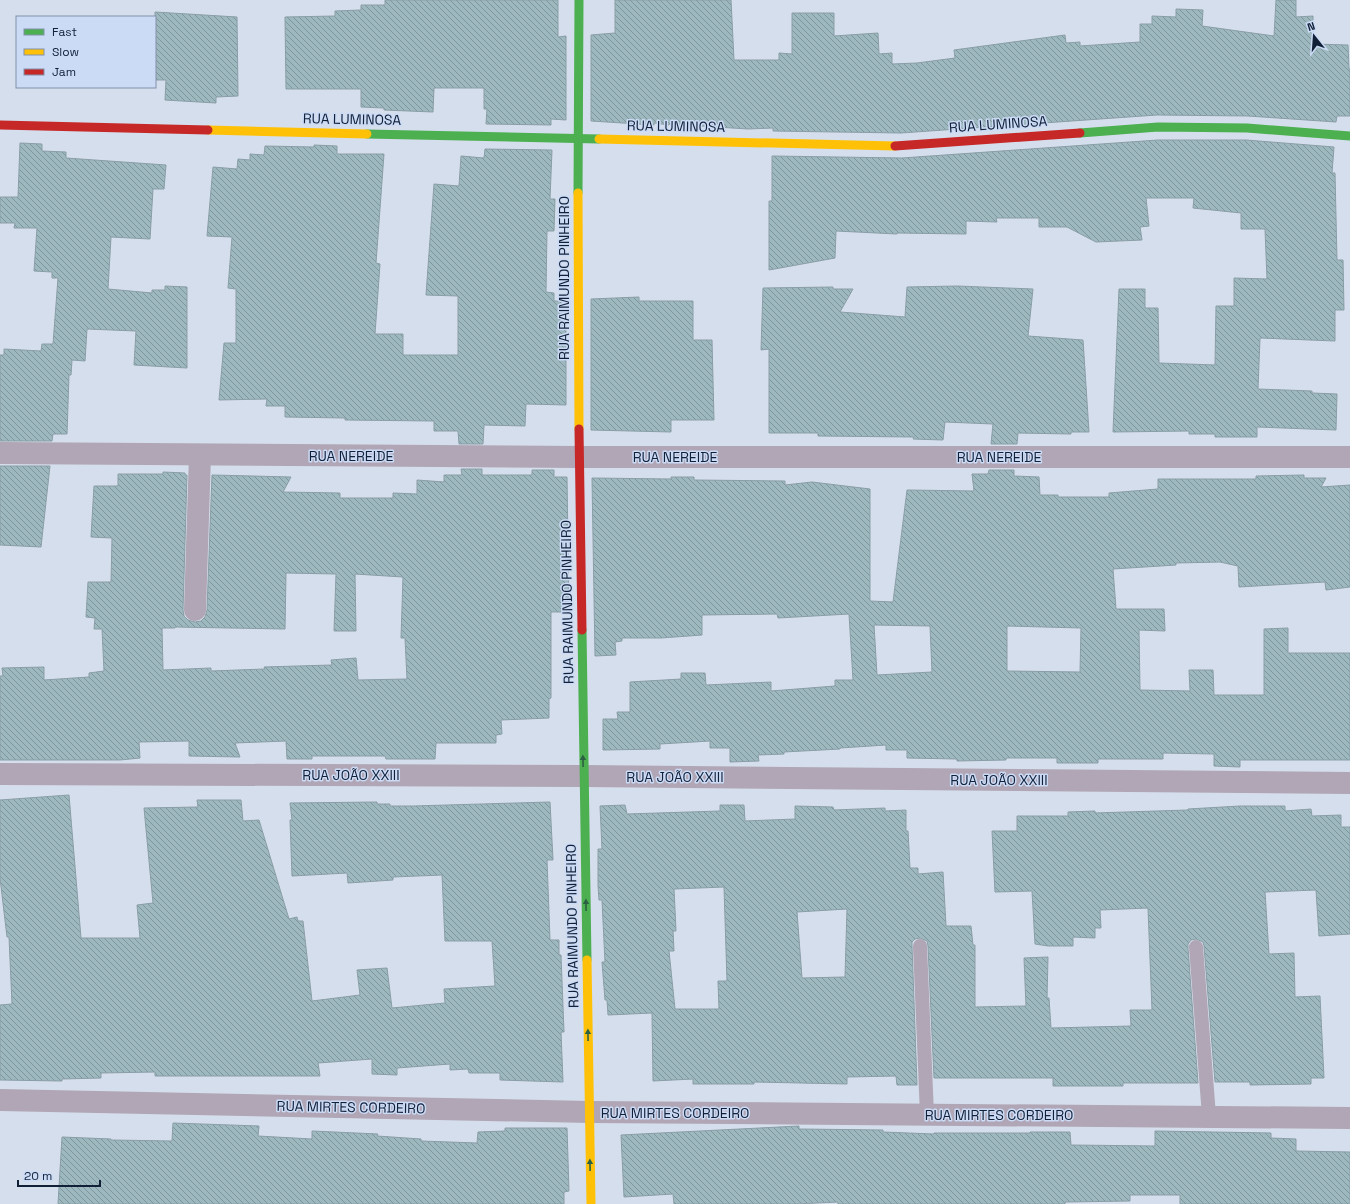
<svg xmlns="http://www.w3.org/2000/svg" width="1350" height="1204" font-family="'Space Grotesk',sans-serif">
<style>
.building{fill:url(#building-back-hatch);stroke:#899ea6;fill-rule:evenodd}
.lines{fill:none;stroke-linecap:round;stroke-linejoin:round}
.lane{stroke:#b0a6b5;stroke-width:14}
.street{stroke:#b0a6b5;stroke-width:22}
.fast{stroke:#4caf50;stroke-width:9}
.slow{stroke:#ffc107;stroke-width:9}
.jam{stroke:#c62828;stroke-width:9}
.oneway{fill:#2c6042}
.labels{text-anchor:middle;stroke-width:3;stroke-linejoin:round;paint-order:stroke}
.street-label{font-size:14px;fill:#111f37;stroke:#cbdbf6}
</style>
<defs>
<pattern id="building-back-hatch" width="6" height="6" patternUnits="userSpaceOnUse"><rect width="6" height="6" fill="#9eb8bf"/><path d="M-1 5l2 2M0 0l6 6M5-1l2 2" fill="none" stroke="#7f959c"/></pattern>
</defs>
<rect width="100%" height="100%" fill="#d5deec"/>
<g class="building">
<polygon points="385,0 558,0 558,37 566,36 566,120 551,119 551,125 486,124 487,109 484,109 484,88 434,88 433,112 384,110 384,108 361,107 361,89 286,89 285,17 335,16 335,11 361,10 361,5 385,5"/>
<polygon points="615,0 731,0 734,60 779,60 779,53 792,54 792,13 834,13 834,36 878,33 879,54 892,53 892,64 917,63 955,58 954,50 1065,35 1066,43 1080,42 1080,46 1140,42 1140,24 1152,24 1152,16 1176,17 1176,9 1203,10 1202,26 1274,36 1276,0 1296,0 1296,17 1313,16 1313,44 1348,45 1349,69 1350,69 1350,116 1337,116 1336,122 1248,116 1157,115 901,133 773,131 773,128 748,129 669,124 669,125 654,123 654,125 591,121 591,35 615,33"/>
<polygon points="155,12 237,17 238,96 216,97 216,103 165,100 166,80 155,80"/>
<polygon points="1158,140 1246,140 1334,147 1332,173 1335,173 1337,260 1343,260 1344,310 1335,310 1335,341 1260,338 1258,389 1312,391 1312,393 1337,394 1336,430 1257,427 1257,437 1215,437 1215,434 1189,434 1189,431 1113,432 1119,289 1145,289 1145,308 1158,308 1159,363 1215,365 1216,306 1234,306 1234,278 1267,279 1265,229 1241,229 1241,213 1193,208 1194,198 1146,198 1149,226 1140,227 1142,240 1096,242 1067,227 1039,227 1039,218 996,218 997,222 966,221 966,234 897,233 897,234 836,231 835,258 769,270 769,201 772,201 772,156 902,158"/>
<polygon points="20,143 42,144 42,151 66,152 66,158 166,165 164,189 153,189 150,239 111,237 108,289 152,293 152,290 165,290 165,286 187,287 187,368 134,365 136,331 87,329 85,361 72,360 71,375 69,375 67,434 53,434 52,441 0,441 0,355 4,355 4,349 41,351 42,344 53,344 58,278 52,278 52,272 34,271 37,228 14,228 15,223 0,223 0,197 18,197"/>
<polygon points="314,145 337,146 337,154 384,154 376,263 380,264 375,334 403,334 403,355 458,355 458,296 426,295 434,184 459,186 461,156 484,158 485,149 552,150 550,199 555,199 554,231 547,231 546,292 554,293 554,301 566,301 566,405 526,404 525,426 484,425 483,444 459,444 458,431 434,431 434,421 345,420 345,418 285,417 285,406 266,406 267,399 219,400 224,343 236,343 236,289 228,288 232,237 207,236 213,167 237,169 238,159 250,160 250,154 264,155 265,146 314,147"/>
<polygon points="957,286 1033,289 1028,336 1083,340 1089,432 1071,432 1071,434 1018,433 1017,444 991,444 993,424 945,422 943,440 913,439 914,437 818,436 818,433 769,433 769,349 761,350 763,288 833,287 833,289 853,289 840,312 905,317 907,287"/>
<polygon points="639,297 639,301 693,301 693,340 712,340 714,420 671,420 671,432 591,430 591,299"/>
<polygon points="0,466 50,466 41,547 0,545"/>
<path d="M461 469H482V475H532V470H554V477H567L569 612H551V698L549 699V718L501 720 502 734 496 735V743H436L435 759H386L385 756H312V759H287L286 741 235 743 240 757 189 756V741L139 742 140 758 120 760H0V676H3L2 668 44 667V680L89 677V673L104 671 102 629H94L95 618 86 617 88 582H111L112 538 91 537 94 486H118V474H163V472L185 473V475H187L183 610 184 616 188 620 195 622 201 621 205 617 207 610 212 475 291 477 283 492 340 493V498H393V493L417 494V480L444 482V475H462ZM286 573 336 574 334 631H356L355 574 403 577 401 638H405L407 679 358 680 356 658 331 660 332 665 264 667 265 669 211 671V668L163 670 162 628H175V627L285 629Z"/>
<path d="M989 470H1014V476L1039 477 1040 495H1058V497H1109V493L1158 489V479H1256V476L1304 475V478H1326L1321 487 1350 485V587L1326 590 1325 582 1239 587 1238 566 1220 562 1176 563V565L1113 569 1116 609H1164L1165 631 1139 630 1140 690 1190 691 1189 670H1213L1214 695H1264V629L1288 628V653H1350V760H1240V767L1214 766V754L1163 753V759H1098V763H1057V758H1006V760L957 761V759L907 758V750H886V745L840 748V749L784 752V754L758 755 759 761 730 762V748H710V741L660 744V749L603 750V719H618L617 712H630V682L681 679V673H705L706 685 771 682V691L835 686V680H853L849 614 778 618 777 614 702 615V635L661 638H622V641L615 642 616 655 595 656 592 478 671 479V477H694V480L785 481V485L812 482 870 489V601L893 602 907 490 974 491 972 474H988ZM874 625 930 626 932 672 877 675ZM1007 626 1081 628 1080 672 1007 671Z"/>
<polygon points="69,795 81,938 140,938 137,905 153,903 144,808 198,807 197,800 241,800 243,821 259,820 289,919 297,917 298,921 303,921 312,1001 360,995 357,970 387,968 392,1008 445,1003 444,989 495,986 492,941 445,941 442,875 393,877 393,880 348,883 347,873 292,876 290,820 292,820 290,803 377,802 377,804 390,804 390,806 413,806 550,802 553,860 547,860 550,940 559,940 559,955 561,955 564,1032 561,1032 563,1082 500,1080 500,1073 469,1073 468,1069 450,1070 450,1064 397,1068 397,1075 372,1074 372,1059 318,1063 320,1076 155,1076 155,1072 101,1073 101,1078 62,1079 62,1081 0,1080 0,1005 12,1004 9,937 7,937 0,878 0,800"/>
<path d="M625 805 627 814 720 811V805H744L745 821 795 819V806L833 807 834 810 885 808V811L906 810V831H908L910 868H918V874L943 872 946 926H971L973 945H975V1007L1026 1006 1024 958 1048 957 1047 998H1049L1051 1028 1131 1026 1130 1010H1152L1148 908 1100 910 1101 928H1095V938L1073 937V946H1048L1035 944 1032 891 995 892 992 831H1017V816H1068V812L1095 811V813L1188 810V809L1240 806H1285V811L1311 809 1312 816 1341 815V827H1350V934L1319 936 1316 890 1265 892 1269 954 1294 953 1295 997 1320 996 1324 1078H1311V1084L1250 1085V1082H1215L1204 946 1203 942 1196 939 1191 940 1188 944V948L1198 1083H1123V1086H1053V1078H934L928 946 927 941 920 938 915 939 912 942V946L917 1085H897L896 1076 847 1077V1084L754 1082V1084H693V1079L653 1081 652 1013 608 1015 607 1000H605L602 962H605L602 900H599L598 885V849H602L600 806ZM724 887 727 981H718L719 1009H675L669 951H674L673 931H676L674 889ZM847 909 845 977 802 978 797 912Z"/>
<polygon points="173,1123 259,1126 258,1136 312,1139 312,1131 378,1134 377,1136 421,1139 421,1141 477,1143 478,1132 505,1131 505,1128 567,1128 569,1191 564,1192 564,1204 58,1204 62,1137 111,1139 111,1140 172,1141"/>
<polygon points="799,1126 799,1129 883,1130 883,1132 934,1134 934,1133 1030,1133 1030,1132 1070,1132 1071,1145 1155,1146 1155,1131 1271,1133 1271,1138 1296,1139 1296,1151 1350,1152 1350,1204 1180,1204 1180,1195 1130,1195 1130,1201 1065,1202 1065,1204 838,1204 838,1202 796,1204 674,1204 673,1194 624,1197 621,1135"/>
</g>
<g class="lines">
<g class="lane">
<polyline points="920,946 927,1115"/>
<polyline points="1196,947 1209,1116"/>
</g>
<g class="street">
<polyline points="0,453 579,457 1350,457"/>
<polyline points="195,610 200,455"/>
<polyline points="0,774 584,776 1350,783"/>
<polyline points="0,1100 590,1112 1350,1118"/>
</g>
<g class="fast">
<polyline points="1080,133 1158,127 1247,128 1350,136"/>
<polyline points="367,134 599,139"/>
<polyline points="578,193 579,0"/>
<polyline points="582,630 587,960"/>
</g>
<g class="slow">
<polyline points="208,130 367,134"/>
<polyline points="599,139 895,146"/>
<polyline points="578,193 579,429"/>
<polyline points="587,960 591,1204"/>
</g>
<g class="jam">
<polyline points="0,125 208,130"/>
<polyline points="895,146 1080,133"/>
<polyline points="579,429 582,630"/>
</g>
</g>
<defs><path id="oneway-solid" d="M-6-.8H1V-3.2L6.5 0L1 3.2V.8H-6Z"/></defs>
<g class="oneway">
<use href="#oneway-solid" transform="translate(583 761) rotate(-91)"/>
<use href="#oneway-solid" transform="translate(586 905) rotate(-91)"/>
<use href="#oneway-solid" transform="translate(588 1035) rotate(-91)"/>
<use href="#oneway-solid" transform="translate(590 1165) rotate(-91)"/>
</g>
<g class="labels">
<g class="street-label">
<text transform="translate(352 119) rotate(1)" y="5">RUA LUMINOSA</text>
<text transform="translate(998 124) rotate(-4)" y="5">RUA LUMINOSA</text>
<text transform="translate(676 126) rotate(1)" y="5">RUA LUMINOSA</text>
<text transform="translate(564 278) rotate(-90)" y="5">RUA RAIMUNDO PINHEIRO</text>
<text x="351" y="461">RUA NEREIDE</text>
<text x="675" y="462">RUA NEREIDE</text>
<text x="999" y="462">RUA NEREIDE</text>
<text transform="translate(567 602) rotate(-91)" y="5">RUA RAIMUNDO PINHEIRO</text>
<text x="351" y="780">RUA JOÃO XXIII</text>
<text x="675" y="782">RUA JOÃO XXIII</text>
<text x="999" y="785">RUA JOÃO XXIII</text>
<text transform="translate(572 926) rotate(-91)" y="5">RUA RAIMUNDO PINHEIRO</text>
<text transform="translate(351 1107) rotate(1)" y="5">RUA MIRTES CORDEIRO</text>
<text x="675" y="1118">RUA MIRTES CORDEIRO</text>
<text x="999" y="1120">RUA MIRTES CORDEIRO</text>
</g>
</g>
<rect x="16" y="16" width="140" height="72" fill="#cbdbf6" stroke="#8190aa"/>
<rect x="24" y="29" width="20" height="6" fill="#4caf50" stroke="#8190aa"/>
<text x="52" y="36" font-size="12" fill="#111f37">Fast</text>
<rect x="24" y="49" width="20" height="6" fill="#ffc107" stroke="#8190aa"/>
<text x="52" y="56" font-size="12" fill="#111f37">Slow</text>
<rect x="24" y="69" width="20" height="6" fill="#c62828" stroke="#8190aa"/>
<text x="52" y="76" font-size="12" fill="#111f37">Jam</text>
<g transform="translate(1314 36) rotate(343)" stroke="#cbdbf6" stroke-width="3" paint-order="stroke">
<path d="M0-3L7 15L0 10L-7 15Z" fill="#111f37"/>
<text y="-6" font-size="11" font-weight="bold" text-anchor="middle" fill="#111f37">N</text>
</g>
<path d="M18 1180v6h82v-6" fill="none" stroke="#111f37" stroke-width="2"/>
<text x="24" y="1180" font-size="12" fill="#111f37" stroke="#cbdbf6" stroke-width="3" paint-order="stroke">20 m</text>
</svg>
